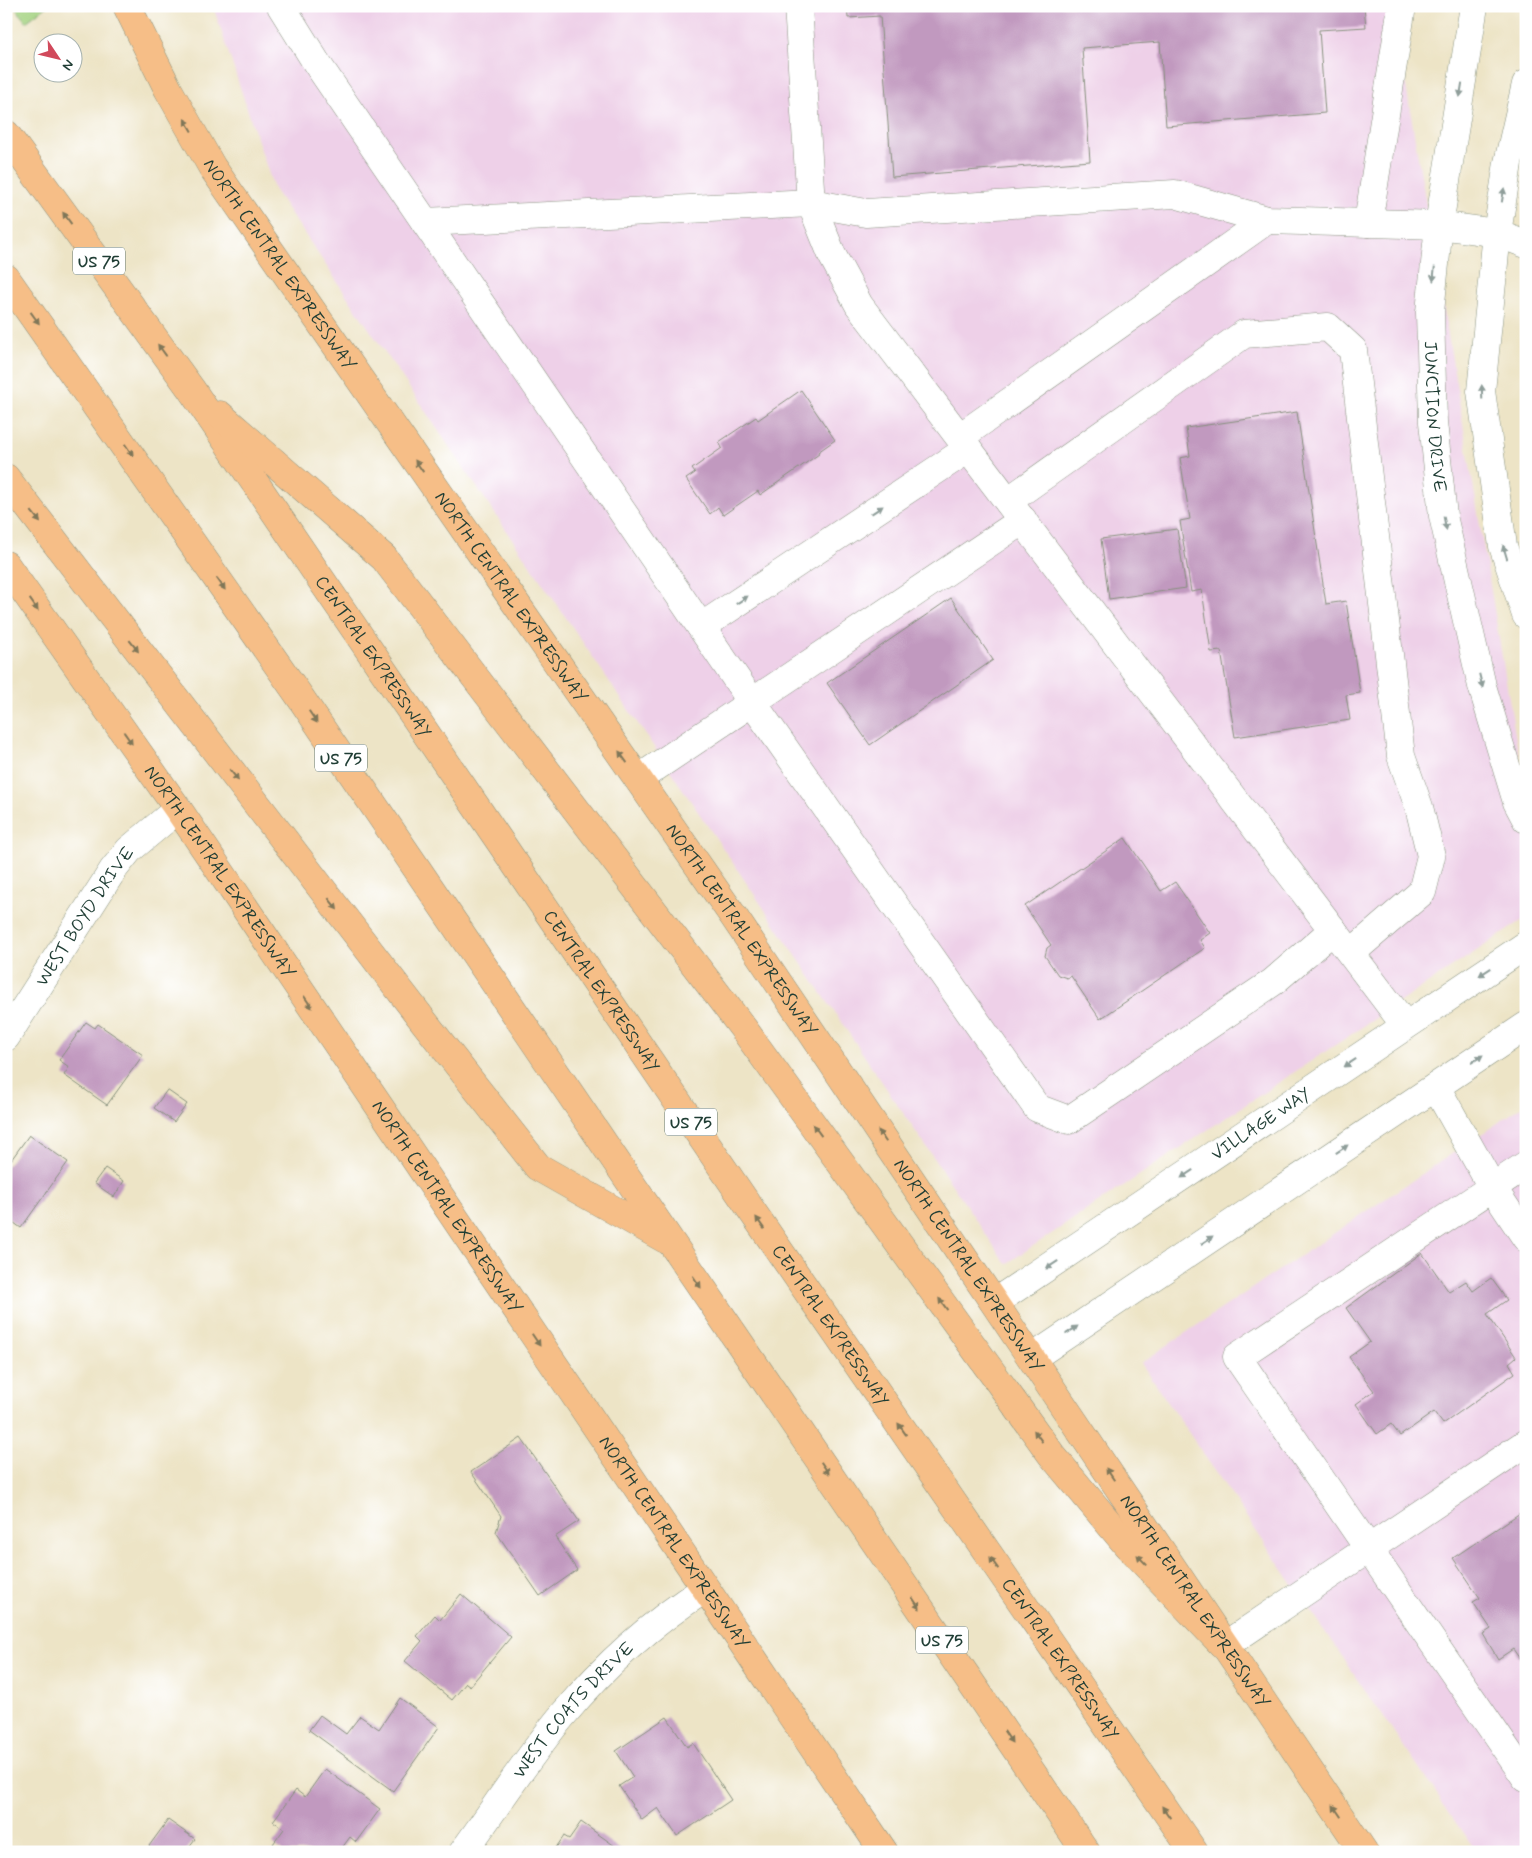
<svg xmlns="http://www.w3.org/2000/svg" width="1532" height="1858" font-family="Mynerve,sans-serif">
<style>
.built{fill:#eed0e8}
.green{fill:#a2d17e;stroke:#608759}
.building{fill:#c199bf}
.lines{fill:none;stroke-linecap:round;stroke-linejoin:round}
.minor-casing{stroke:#86907d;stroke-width:29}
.major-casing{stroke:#86907d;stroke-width:29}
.highway-casing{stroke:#86907d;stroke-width:29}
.minor{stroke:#fff;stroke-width:28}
.major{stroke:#f6be87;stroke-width:28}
.highway{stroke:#f6be87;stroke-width:28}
.oneway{fill:#8f9e9a}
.oneway2{fill:#807759}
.labels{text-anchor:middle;stroke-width:5;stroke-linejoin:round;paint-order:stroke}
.shield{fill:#fff;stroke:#627771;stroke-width:1}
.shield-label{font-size:16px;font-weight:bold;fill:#1f3d34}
.street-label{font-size:18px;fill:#1f3d34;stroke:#fff}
</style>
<rect width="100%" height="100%" fill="#fff"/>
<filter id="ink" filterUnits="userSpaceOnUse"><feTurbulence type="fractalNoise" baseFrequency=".02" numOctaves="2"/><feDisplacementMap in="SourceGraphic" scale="10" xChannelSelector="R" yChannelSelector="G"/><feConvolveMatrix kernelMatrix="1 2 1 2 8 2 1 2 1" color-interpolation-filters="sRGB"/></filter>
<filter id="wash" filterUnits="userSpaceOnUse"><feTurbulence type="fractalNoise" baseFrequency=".0096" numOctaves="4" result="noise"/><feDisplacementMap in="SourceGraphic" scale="20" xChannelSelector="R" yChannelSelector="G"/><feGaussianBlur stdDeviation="1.12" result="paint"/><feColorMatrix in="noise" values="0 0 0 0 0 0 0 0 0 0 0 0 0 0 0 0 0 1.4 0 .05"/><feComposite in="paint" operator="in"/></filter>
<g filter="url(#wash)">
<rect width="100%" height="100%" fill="#ede4c6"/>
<g class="built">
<polygon points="213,6 1396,6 1398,38 1526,799 1526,918 1006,1264 274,189"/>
<polygon points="1526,1104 1526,1852 1476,1852 1141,1363"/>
</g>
<polygon class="green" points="14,6 47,6 26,22"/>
<g id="blocks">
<g class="building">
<polygon points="847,6 1364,6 1366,27 1319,30 1325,113 1166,126 1160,42 1082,48 1090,161 892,177 880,16 848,18"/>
<polygon points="801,390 835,440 818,452 819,454 760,495 758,491 723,515 718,507 710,514 686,479 695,473 692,469 722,448 719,442 756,417 758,420"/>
<polygon points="1297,412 1326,604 1346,601 1360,693 1346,695 1350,720 1235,737 1221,651 1211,652 1202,590 1191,592 1180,521 1190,519 1180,458 1190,456 1186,428"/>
<polygon points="1177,529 1186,588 1109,599 1101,539"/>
<polygon points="951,598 993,660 870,745 827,683"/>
<polygon points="1125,838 1161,891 1175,882 1210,933 1200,940 1205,948 1100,1019 1071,976 1067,978 1058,975 1045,956 1047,948 1051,945 1025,906"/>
<polygon points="86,1022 95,1028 98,1024 143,1055 107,1105 64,1075 69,1067 59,1060"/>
<polygon points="167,1090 187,1104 174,1122 154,1108"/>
<polygon points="29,1135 68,1162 21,1228 6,1217 6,1167"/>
<polygon points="105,1168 124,1181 114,1197 94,1183"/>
<polygon points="1422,1253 1449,1292 1466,1281 1473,1291 1491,1278 1507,1300 1487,1314 1516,1357 1509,1363 1515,1373 1443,1424 1434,1412 1400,1436 1391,1424 1377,1434 1356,1404 1374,1391 1349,1357 1370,1342 1346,1308"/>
<polygon points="521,1438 579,1521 555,1537 577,1570 540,1596 496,1532 501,1516 471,1472"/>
<polygon points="1526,1509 1526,1668 1513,1649 1498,1659 1483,1634 1491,1629 1473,1602 1480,1598 1453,1558"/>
<polygon points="461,1594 511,1637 470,1686 466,1683 452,1700 405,1661 422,1641 417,1636 435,1615 440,1620"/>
<polygon points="400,1698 439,1727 393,1791 309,1730 320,1715 346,1734 360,1716 379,1729"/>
<polygon points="667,1717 687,1747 693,1743 731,1800 677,1836 658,1808 642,1820 619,1786 633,1777 616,1751"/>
<polygon points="325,1769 380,1809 356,1842 350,1837 339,1852 283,1852 273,1844 284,1829 273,1821 296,1790 305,1797"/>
<polygon points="168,1820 195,1839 185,1852 156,1852 149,1846"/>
<polygon points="581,1822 622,1851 621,1852 553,1852 564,1836 569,1839"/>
</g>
</g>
</g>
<g filter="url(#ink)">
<use href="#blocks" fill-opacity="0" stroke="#86907d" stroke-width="1"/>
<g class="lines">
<defs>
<g id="minor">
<polyline points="281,6 316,62 752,702 1037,1108 1069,1120 1273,982 1333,930"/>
<polyline points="798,6 811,203 832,255 859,305 1405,1025"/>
<path id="s1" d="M1474 6 1439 225 1430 312 1433 422 1443 516 1482 686 1517 802 1526 819"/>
<polyline points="1526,84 1508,163 1497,233 1481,391 1503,546 1526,615"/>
<polyline points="425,222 811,203 866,213 1175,194 1267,220 1439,225 1497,233 1526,244"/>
<polyline points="1368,223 1402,6"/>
<polyline points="960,437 1267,220"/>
<polyline points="1008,501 1244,334 1328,327 1353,350 1401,756 1419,807 1431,856 1422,892 1351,953"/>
<polyline points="701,627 968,449"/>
<polyline points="638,779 1023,520"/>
<path id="s2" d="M6 1037 113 870 129 850 178 809"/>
<polyline points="1436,1087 1492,1187 1526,1238"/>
<polyline points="1526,1165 1237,1357 1526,1778"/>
<path id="s3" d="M995 1302 1526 945"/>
<polyline points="1032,1358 1526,1026"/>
<polyline points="1224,1646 1526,1443"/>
<path id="s4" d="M463 1852C496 1807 527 1758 562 1716 603 1667 651 1623 705 1589"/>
</g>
<g id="major">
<path id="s5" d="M127 6 168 89 212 167 734 917 1364 1852"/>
<path id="s6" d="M6 565 178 809 884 1852"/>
</g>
<g id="highway">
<path id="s7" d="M6 134 191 389 754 1214 1194 1852"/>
<polyline points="6,278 298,694 1086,1852"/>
<polyline points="220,415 384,558 743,1028 1051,1454 1127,1545 1224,1646"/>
<polyline points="6,478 425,1023 538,1167 665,1239"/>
</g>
</defs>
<use href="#minor" class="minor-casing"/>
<use href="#major" class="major-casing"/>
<use href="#highway" class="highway-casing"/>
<use href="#minor" class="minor"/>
<use href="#major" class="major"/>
<use href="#highway" class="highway"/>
</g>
<defs><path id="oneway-solid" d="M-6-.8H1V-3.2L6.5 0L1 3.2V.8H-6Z" transform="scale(1.25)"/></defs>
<g class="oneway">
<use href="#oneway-solid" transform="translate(1461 90) rotate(99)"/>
<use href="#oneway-solid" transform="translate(1503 195) rotate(-81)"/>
<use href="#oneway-solid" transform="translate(1434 274) rotate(96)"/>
<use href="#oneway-solid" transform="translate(1482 392) rotate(-92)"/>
<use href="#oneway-solid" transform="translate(877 510) rotate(-34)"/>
<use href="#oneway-solid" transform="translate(1445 523) rotate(78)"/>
<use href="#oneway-solid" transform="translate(1505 552) rotate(-107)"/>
<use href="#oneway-solid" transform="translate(742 600) rotate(-34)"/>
<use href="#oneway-solid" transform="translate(1481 681) rotate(76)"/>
<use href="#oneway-solid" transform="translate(1485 972) rotate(147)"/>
<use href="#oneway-solid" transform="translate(1477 1059) rotate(-34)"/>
<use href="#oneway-solid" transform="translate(1350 1063) rotate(146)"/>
<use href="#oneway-solid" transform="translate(1342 1149) rotate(-34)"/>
<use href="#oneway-solid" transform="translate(1187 1174) rotate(146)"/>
<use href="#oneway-solid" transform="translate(1207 1240) rotate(-34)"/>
<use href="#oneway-solid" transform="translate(1052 1265) rotate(146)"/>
<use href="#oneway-solid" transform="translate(1072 1330) rotate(-34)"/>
</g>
<g class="oneway2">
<use href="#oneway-solid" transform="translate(188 125) rotate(-120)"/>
<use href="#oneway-solid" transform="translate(67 218) rotate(-126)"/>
<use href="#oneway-solid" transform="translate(35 318) rotate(54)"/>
<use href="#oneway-solid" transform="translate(162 350) rotate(-126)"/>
<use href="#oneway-solid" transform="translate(129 450) rotate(55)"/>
<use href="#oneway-solid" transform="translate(419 466) rotate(-125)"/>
<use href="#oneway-solid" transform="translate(36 517) rotate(52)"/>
<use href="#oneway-solid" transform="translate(221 584) rotate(55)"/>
<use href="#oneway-solid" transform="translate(34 605) rotate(55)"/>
<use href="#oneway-solid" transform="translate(134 646) rotate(52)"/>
<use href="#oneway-solid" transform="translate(313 717) rotate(56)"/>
<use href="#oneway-solid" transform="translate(128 738) rotate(55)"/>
<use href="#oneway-solid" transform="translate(623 757) rotate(-125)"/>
<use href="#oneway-solid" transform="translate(234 775) rotate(52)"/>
<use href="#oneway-solid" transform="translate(333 904) rotate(52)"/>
<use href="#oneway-solid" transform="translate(308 1002) rotate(56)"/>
<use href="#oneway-solid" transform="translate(817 1130) rotate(-126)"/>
<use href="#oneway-solid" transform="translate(882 1136) rotate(-124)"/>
<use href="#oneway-solid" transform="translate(760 1223) rotate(-125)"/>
<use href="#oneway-solid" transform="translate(697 1282) rotate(56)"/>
<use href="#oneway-solid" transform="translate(943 1304) rotate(-126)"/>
<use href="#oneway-solid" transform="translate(536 1340) rotate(56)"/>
<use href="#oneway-solid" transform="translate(902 1429) rotate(-125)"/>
<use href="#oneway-solid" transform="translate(1038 1436) rotate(-126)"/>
<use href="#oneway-solid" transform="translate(825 1468) rotate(56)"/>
<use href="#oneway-solid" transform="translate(1110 1474) rotate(-124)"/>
<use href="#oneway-solid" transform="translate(1142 1560) rotate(-134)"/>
<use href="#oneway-solid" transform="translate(994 1563) rotate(-125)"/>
<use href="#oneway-solid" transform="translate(916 1603) rotate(56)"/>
<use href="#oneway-solid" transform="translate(1008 1737) rotate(56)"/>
<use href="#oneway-solid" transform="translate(1337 1811) rotate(-124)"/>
<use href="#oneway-solid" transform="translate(1166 1812) rotate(-125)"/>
</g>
</g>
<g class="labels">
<g class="shield">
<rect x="73" y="247.5" width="52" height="27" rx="4"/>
<rect x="315" y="744.5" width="52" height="27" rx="4"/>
<rect x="665" y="1108.5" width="52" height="27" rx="4"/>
<rect x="916" y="1626.5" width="52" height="27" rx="4"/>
</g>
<g class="shield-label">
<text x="99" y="267">US 75</text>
<text x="341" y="764">US 75</text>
<text x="691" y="1128">US 75</text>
<text x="942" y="1646">US 75</text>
</g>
<g class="street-label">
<text dy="6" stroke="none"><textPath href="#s5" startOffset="301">NORTH CENTRAL EXPRESSWAY</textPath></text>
<text dy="6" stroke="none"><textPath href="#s1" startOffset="414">JUNCTION DRIVE</textPath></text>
<text dy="6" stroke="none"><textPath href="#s5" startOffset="706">NORTH CENTRAL EXPRESSWAY</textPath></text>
<text dy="6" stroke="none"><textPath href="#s7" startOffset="639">CENTRAL EXPRESSWAY</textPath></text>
<text dy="6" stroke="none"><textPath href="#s6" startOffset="374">NORTH CENTRAL EXPRESSWAY</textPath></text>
<text dy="6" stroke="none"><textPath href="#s2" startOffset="144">WEST BOYD DRIVE</textPath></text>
<text dy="6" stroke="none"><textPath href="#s5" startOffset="1111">NORTH CENTRAL EXPRESSWAY</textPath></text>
<text dy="6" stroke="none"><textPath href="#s7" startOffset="1044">CENTRAL EXPRESSWAY</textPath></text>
<text dy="6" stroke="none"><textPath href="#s3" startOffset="320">VILLAGE WAY</textPath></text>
<text dy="6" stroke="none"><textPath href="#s6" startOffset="779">NORTH CENTRAL EXPRESSWAY</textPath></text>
<text dy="6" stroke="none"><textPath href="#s5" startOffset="1516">NORTH CENTRAL EXPRESSWAY</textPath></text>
<text dy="6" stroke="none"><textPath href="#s7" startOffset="1449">CENTRAL EXPRESSWAY</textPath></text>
<text dy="6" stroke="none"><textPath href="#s6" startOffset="1184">NORTH CENTRAL EXPRESSWAY</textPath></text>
<text dy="6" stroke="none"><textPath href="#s5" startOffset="1921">NORTH CENTRAL EXPRESSWAY</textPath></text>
<text dy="6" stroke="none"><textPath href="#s7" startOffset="1854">CENTRAL EXPRESSWAY</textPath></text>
<text dy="6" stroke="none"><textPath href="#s4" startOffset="180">WEST COATS DRIVE</textPath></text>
</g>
</g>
<rect width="1532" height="1858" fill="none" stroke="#fff" stroke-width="25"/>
<g transform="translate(58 58) rotate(125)"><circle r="24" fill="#ffffff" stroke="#a5b1ae"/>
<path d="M0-4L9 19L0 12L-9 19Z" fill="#d1495b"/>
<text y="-8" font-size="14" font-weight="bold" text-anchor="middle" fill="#1f3d34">N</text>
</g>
</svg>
